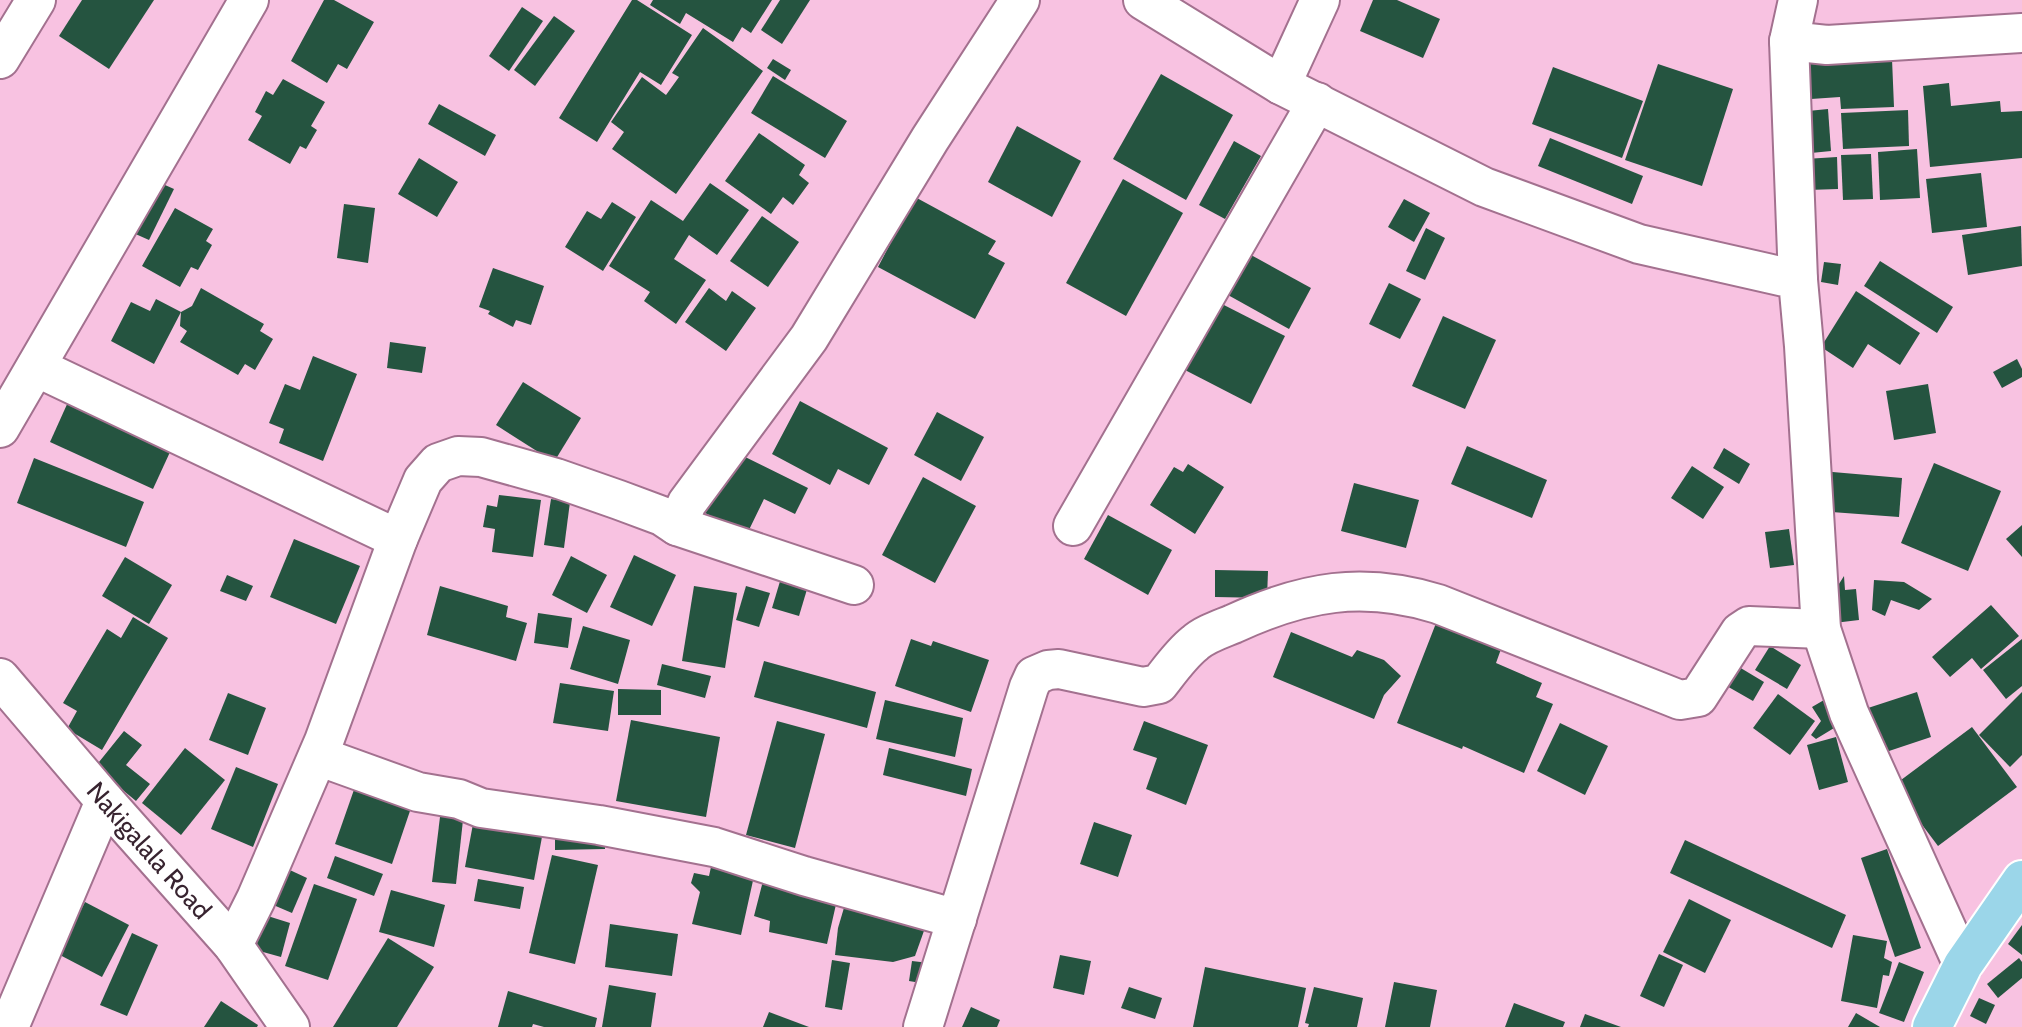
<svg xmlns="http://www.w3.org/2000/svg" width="2022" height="1027" font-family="Cabin,sans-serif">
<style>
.building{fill:#255440}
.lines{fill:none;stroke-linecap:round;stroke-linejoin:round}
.minor-casing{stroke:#a3718f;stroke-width:42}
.major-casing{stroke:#fff;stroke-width:42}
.minor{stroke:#fff;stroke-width:38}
.major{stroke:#9bd6e9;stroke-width:38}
.labels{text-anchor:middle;stroke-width:7;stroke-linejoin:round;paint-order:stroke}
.street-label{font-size:26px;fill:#382430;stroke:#f8d6e9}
</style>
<rect width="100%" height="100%" fill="#f8c2e1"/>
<g class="building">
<polygon points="82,0 154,0 109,69 59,36"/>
<polygon points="324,0 334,0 374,22 347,69 338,64 327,83 291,61"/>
<polygon points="632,0 637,0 692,35 661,85 640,72 597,142 559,118"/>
<polygon points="653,0 772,0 751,33 742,27 733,42 686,13 680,24 650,5"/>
<polygon points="780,0 810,0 782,44 761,30"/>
<polygon points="1373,0 1397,0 1440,19 1423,58 1360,31"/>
<polygon points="522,7 543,21 509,71 489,56"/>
<polygon points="554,16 575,31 535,86 514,70"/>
<polygon points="703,28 763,71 676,194 612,149 624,132 611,122 642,77 666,95 679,77 672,73"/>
<polygon points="773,59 791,70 785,80 767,68"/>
<polygon points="1892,59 1894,107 1841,109 1840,97 1811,99 1809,63"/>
<polygon points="1658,64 1733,89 1702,186 1625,160"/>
<polygon points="1553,67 1643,101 1622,158 1532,124"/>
<polygon points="1161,74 1233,115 1186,200 1113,159"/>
<polygon points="773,76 847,121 825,158 751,113"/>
<polygon points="283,79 325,102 311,126 317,130 306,149 300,146 290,164 248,140 262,116 255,112 266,91 273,95"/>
<polygon points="1949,83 1951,106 2000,101 2001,112 2022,111 2022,158 1930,167 1923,86"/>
<polygon points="439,104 496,135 485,156 428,124"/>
<polygon points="1828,109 1831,151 1801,154 1798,112"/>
<polygon points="1908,110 1909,146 1843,149 1841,113"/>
<polygon points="1017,126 1081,161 1052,217 988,182"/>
<polygon points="759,133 805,165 799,175 809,183 793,205 783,197 771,214 725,181"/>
<polygon points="1550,138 1643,176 1632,204 1538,166"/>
<polygon points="1234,141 1261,156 1225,219 1199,205"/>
<polygon points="1917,149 1920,198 1880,200 1878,152"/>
<polygon points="1871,154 1873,199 1843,200 1841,155"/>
<polygon points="1837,157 1838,189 1808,190 1805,159"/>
<polygon points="419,158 458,182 437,217 398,194"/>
<polygon points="1981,173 1987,227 1932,233 1926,179"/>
<polygon points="1123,179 1183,213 1126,316 1066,283"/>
<polygon points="156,181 174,189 149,240 131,232"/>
<polygon points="710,183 749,210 717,255 689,235 674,259 706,280 676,324 644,301 650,292 609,266 651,200 683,221"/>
<polygon points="915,197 996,241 988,254 1005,263 975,319 878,267"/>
<polygon points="1404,199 1430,213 1414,242 1388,227"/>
<polygon points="612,202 636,217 603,271 565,247 587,211 601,219"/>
<polygon points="344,204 375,208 368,263 337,258"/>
<polygon points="175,208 213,229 206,241 212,245 198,270 191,267 180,287 142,266"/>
<polygon points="762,216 799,242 768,287 730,261"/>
<polygon points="2021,226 2022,266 1968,275 1962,235"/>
<polygon points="1426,228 1445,238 1425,280 1406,271"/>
<polygon points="1242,250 1311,288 1289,329 1219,290"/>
<polygon points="1880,261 1953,307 1937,333 1864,286"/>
<polygon points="1824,262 1841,264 1838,285 1821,282"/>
<polygon points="493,268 544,286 531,325 516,320 513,327 488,314 490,311 479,307"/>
<polygon points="1389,283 1421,299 1400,339 1369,324"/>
<polygon points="201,288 264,324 260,331 273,339 255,370 245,364 238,375 180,342 187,331 180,326 181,312 154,364 111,341 131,302 150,311 156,299 181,312 192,306"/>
<polygon points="709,288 726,301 732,291 756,308 726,351 685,322"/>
<polygon points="1856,291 1920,333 1900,365 1868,344 1853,368 1821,347"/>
<polygon points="1220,303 1285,336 1251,404 1185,370"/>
<polygon points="1443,316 1496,340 1465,409 1412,386"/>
<polygon points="390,342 426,347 422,373 387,368"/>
<polygon points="313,356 357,374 323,461 279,443 284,429 269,423 285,384 300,390"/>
<polygon points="2017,359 2022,369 2022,377 2002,388 1993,372"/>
<polygon points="523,382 581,418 554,462 496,425"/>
<polygon points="1928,384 1936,433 1894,440 1886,391"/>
<polygon points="73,391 176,439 153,489 50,442"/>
<polygon points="800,401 888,448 869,485 838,469 830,485 772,454"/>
<polygon points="937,412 984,437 961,481 914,455"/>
<polygon points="1467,446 1547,480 1532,518 1451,484"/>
<polygon points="1724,448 1750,464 1739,484 1713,468"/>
<polygon points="733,451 808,488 795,514 764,499 747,534 703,512"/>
<polygon points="34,458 144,502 126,547 17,503"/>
<polygon points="1934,463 2001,491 1968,571 1901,543"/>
<polygon points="1188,464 1224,487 1195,534 1150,505 1174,467 1183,472"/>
<polygon points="1692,466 1724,487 1703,519 1671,498"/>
<polygon points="1821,471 1902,478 1899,517 1818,511"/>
<polygon points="923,477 976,506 935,583 882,555"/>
<polygon points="1354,483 1419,500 1406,548 1341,531"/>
<polygon points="499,495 541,500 533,557 492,552 495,529 483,527 487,505 497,507"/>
<polygon points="551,499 570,502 564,548 544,545"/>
<polygon points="1108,515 1172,550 1148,595 1084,559"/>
<polygon points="2022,525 2022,557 2006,539"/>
<polygon points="1789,529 1794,565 1770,568 1765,532"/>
<polygon points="294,539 360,566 336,624 270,597"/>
<polygon points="634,555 676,575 652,626 610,607"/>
<polygon points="571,556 607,575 587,613 552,595"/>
<polygon points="125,557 172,585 149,624 102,596"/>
<polygon points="784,568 811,576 799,616 772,608"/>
<polygon points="1215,570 1268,571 1267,598 1215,597"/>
<polygon points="227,575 253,586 246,601 220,591"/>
<polygon points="1844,576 1845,590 1856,589 1859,620 1834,623 1832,595"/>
<polygon points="1874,580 1904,582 1932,599 1919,610 1891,600 1885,616 1872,610"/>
<polygon points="440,586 508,606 506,617 527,623 516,661 427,635"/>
<polygon points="694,586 737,593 725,668 682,661"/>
<polygon points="746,586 770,593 759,627 736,620"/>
<polygon points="1991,605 2019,636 1981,669 1972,658 1950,677 1932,657"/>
<polygon points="538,613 572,618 568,648 534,643"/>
<polygon points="1440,613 1505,638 1496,663 1542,683 1536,697 1553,704 1524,773 1463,746 1462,749 1397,723"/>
<polygon points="133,617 168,638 102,750 67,729 77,711 63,703 107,629 121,638"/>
<polygon points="583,626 630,640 618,684 570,669"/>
<polygon points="1291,632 1352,657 1357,650 1384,660 1401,676 1384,695 1374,719 1273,677"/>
<polygon points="911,639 931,646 933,641 989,660 971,712 895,686"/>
<polygon points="2022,639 2022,686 2006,699 1983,670"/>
<polygon points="1770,646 1801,665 1787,689 1755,670"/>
<polygon points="764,661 876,692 867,728 754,697"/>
<polygon points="1729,661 1764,682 1753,701 1718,681"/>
<polygon points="662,664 711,676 705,698 657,685"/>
<polygon points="560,683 614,691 608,731 553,723"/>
<polygon points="618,689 661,690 661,715 618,715"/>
<polygon points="1917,692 1931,737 1883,753 1868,708"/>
<polygon points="2022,692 2022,755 2010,767 1979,735"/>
<polygon points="228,693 266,708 248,755 209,740"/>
<polygon points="1778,694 1815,721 1790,755 1753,728"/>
<polygon points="885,700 963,718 955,757 876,739"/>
<polygon points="1824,700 1839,725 1816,739 1811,735 1821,721 1812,707"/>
<polygon points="631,720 720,737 706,817 616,801"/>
<polygon points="777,721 825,734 795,848 746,835"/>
<polygon points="1144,721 1208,745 1186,805 1146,789 1157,758 1133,750"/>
<polygon points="1560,723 1608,746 1585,795 1537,771"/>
<polygon points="1972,727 2017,787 1938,846 1893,786"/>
<polygon points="124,731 142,745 126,765 150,784 136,801 95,767"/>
<polygon points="1836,737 1848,782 1819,790 1807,745"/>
<polygon points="185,748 225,780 181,835 142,803"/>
<polygon points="889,748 972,769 966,796 883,775"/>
<polygon points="236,767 278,784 253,847 211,829"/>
<polygon points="356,784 412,805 392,864 335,844"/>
<polygon points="441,809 464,811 456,884 432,882"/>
<polygon points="475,813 544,826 534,880 465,867"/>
<polygon points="1094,822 1132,835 1118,877 1080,864"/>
<polygon points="605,830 605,849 555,850 555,831"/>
<polygon points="1685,840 1846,915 1832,948 1670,873"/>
<polygon points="1887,849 1921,948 1895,957 1861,858"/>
<polygon points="552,855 598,865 575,964 529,953"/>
<polygon points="335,856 383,874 374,896 327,878"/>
<polygon points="713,858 756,867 741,935 692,924 700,892 691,883 694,873 709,876"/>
<polygon points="279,865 307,878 292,913 264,901"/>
<polygon points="765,873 837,900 827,944 769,932 770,921 754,916"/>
<polygon points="478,879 524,887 520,909 474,901"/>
<polygon points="314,884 357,899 328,980 285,966"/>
<polygon points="391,890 445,905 434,947 379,932"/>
<polygon points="1689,899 1731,920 1705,973 1663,952"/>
<polygon points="846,901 925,928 915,956 893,962 835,955 838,928"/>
<polygon points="85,902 129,925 102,977 58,954"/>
<polygon points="255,912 290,923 281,957 245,947"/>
<polygon points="610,924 678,934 672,976 605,967"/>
<polygon points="2022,925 2022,955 2008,944"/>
<polygon points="132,933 158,945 127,1016 100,1005"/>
<polygon points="1853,935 1887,941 1884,958 1892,962 1889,976 1883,975 1877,1008 1841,1001"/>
<polygon points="388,938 434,967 397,1027 333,1027"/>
<polygon points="1659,954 1683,965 1664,1007 1640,996"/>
<polygon points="1060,955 1091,961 1084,995 1053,988"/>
<polygon points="2019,958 2022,962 2022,978 1998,998 1987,984"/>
<polygon points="832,960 850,963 842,1010 825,1007"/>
<polygon points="912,961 929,963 927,984 909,981"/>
<polygon points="1899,962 1924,972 1904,1022 1879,1013"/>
<polygon points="1205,967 1306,988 1298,1027 1193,1027"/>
<polygon points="1394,982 1437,990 1430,1027 1385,1027"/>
<polygon points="609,985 656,993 651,1027 602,1027"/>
<polygon points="1129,987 1162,998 1155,1019 1121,1008"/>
<polygon points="1314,987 1363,998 1357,1027 1308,1027 1309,1024 1305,1023"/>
<polygon points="508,991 597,1018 595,1027 544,1027 533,1024 532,1027 498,1027"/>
<polygon points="1979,998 1995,1005 1986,1024 1970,1016"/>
<polygon points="221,1001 258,1025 257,1027 204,1027"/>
<polygon points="1514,1003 1565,1022 1563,1027 1505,1027"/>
<polygon points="971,1007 1000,1020 997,1027 962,1027"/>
<polygon points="769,1012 809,1027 763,1027"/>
<polygon points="1856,1013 1880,1027 1848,1027"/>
<polygon points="1585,1014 1621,1027 1580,1027"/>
</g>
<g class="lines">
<defs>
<g id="minor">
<polyline points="1143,0 1281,85 1484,187 1639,244 1798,280 1804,346 1821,629 1849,713 1963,965"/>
<polyline points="1789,41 1827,45 2022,33"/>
<polyline points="0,59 36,0"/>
<polyline points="1281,85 1320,0"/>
<polyline points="1798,280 1789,41 1798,0"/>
<polyline points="36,367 398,539"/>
<polyline points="0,428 249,0"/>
<polyline points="677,526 854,585"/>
<polyline points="1073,526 1317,102"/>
<path id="s1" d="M0 678 105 801 233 945 290 1027"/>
<polyline points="318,756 418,792 459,799 481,808 599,825 714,847 804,876 957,919"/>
<polyline points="233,945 256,899 324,741 398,539 423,480 438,463 458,456 481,457 556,478 619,500 662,516 677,526 687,503 809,338 930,139 1020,0"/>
<polyline points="9,1027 105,801"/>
<path d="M923 1027 1029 687 1034 676 1048 670 1059 669 1143 687 1159 684C1170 670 1181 654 1195 643 1205 634 1221 629 1233 624 1304 591 1363 581 1438 604L1680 700 1698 697 1740 632 1749 626 1821 629"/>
</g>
<polyline id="major" points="1932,1027 1963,965 2022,880"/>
</defs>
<use href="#minor" class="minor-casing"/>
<use href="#major" class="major-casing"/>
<use href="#minor" class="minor"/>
<use href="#major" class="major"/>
</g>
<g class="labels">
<g class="street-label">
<text dy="9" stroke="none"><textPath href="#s1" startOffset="228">Nakigalala Road</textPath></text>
</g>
</g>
</svg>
